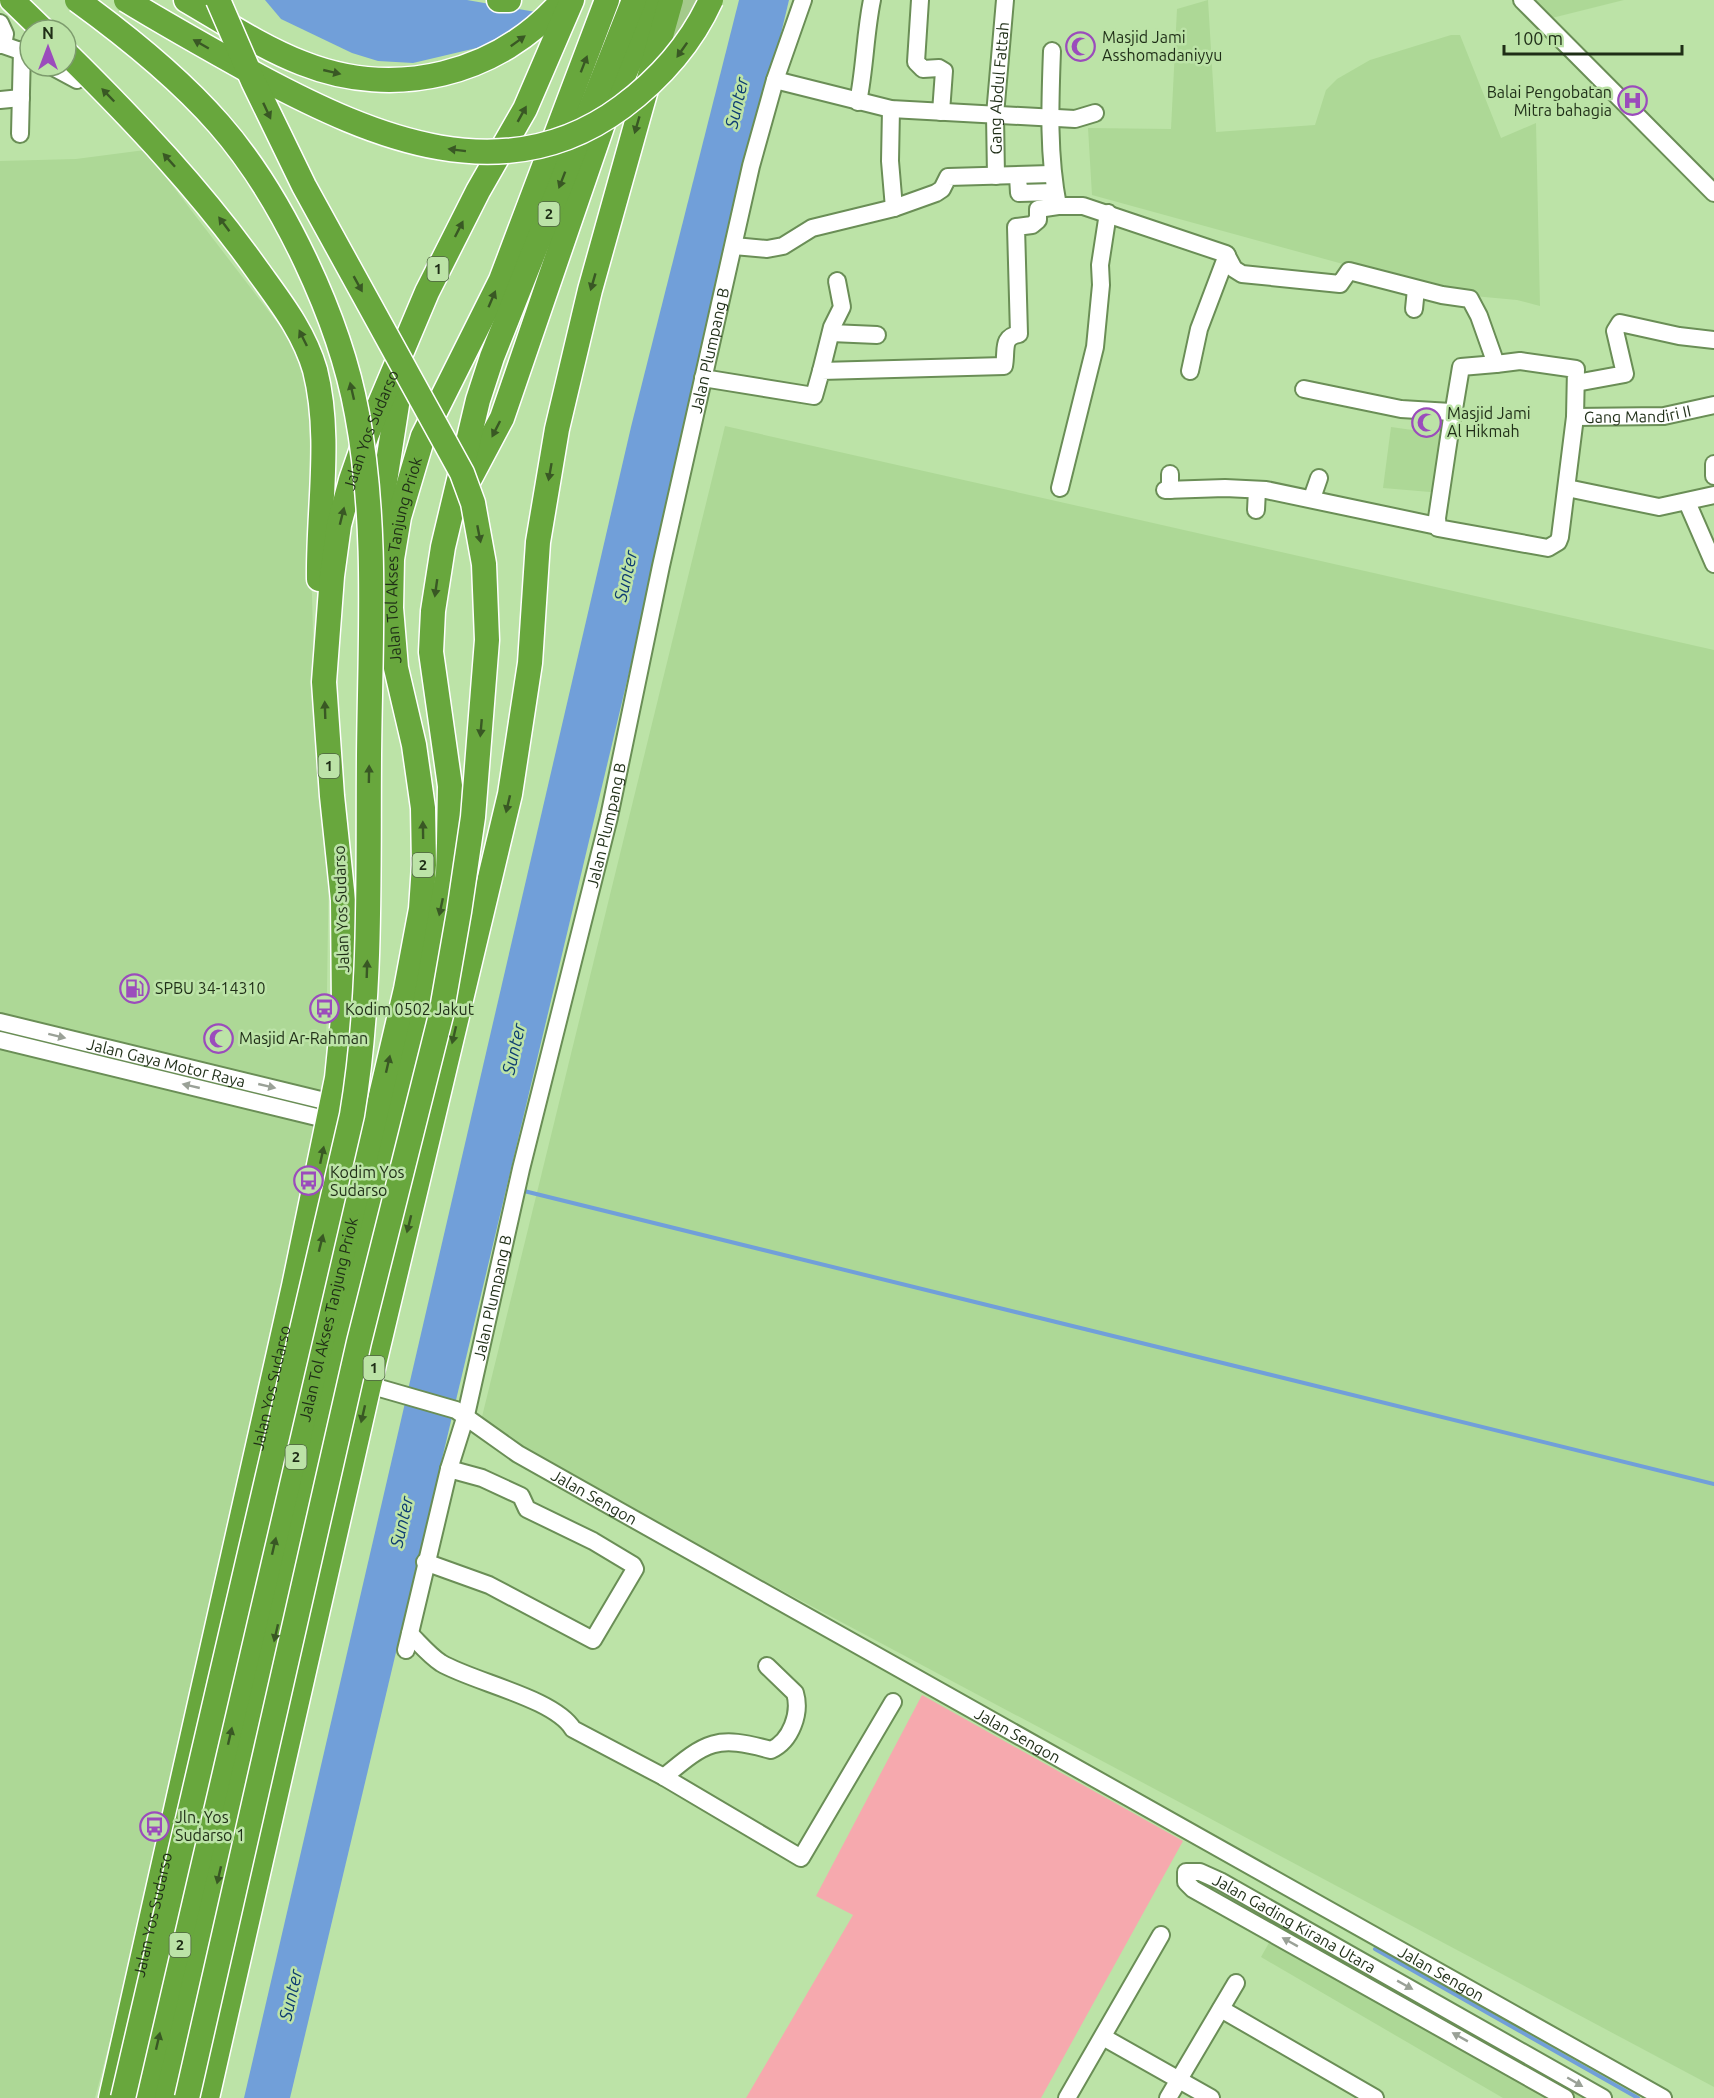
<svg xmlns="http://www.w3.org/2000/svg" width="1714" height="2098" font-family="Ubuntu,sans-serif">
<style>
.built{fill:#add896}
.green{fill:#f6a9ae}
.water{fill:#719fd9}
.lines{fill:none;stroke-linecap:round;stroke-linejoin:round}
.stream{stroke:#719fd9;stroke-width:4}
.minor-casing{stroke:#6a8e56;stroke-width:20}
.major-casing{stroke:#fff;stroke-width:24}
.highway-casing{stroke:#fff;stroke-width:27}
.minor{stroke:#fff;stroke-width:16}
.major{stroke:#a4ca8b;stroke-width:21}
.highway{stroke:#68a73d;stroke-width:24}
.highway-bridge-casing{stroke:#fff;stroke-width:27;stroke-linecap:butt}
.highway-bridge{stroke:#68a73d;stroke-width:24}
.oneway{fill:#395824}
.oneway2{fill:#9aa197}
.labels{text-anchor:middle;stroke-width:5;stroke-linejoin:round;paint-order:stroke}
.shield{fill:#bce3a7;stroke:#4e6442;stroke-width:1.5}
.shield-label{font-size:15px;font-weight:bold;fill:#1f2e17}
.poi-label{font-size:16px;fill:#1f2e17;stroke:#bce3a7;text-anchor:start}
.street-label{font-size:16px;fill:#1f2e17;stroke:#bce3a7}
.water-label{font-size:18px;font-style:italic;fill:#0e3d72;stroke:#bce3a7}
</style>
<rect width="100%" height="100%" fill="#bce3a7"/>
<g class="built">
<polygon points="1208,0 1216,132 1315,125 1326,90 1337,79 1370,60 1451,35 1460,35 1501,138 1536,123 1540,306 1517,300 1452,294 1092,195 1088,128 1171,129 1177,9"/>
<polygon points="1535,0 1624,0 1552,18"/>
<polygon points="145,150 306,360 322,462 309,484 314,671 330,797 325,1116 204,1681 95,2098 0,2098 0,161 76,159"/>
<polygon points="725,426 1714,650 1714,2087 479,1429"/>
<polygon points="1391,427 1441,434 1444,465 1442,493 1383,488"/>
<polygon points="1279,1925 1584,2098 1503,2098 1261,1957"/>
</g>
<polygon class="green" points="922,1695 1183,1841 1041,2098 746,2098 853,1915 816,1896"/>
<g class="water">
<polygon points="265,0 467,0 536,12 522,27 485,46 413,63 378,61 352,53 281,19"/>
<polygon points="739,0 789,0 290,2098 244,2098 631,427"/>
</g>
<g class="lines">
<g class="stream">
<polyline points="520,1190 1714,1484"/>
<polyline points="1375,1949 1638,2098"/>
</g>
<defs>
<g id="minor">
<polyline points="920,0 916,62 923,69 939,68 944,71 941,112"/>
<polyline points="1522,0 1714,193"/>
<polyline points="0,23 5,34 3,45 0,45"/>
<polyline points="3,45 29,54"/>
<path id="s1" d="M1052 51C1050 104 1048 155 1058 206H1083L1226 254 1234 269 1242 274 1340 284 1349 271 1442 295 1470 299 1479 316 1496 364 1520 361 1576 369 1575 417 1664 416 1714 405"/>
<polyline points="51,66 77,80"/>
<polyline points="775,80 891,109 1075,119 1095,113"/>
<polyline points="0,100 21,98"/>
<path d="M858 102C865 68 865 34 872 0"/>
<polyline points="891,109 890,161 894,208"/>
<polyline points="20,134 22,50"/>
<path id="s2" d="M996 176 995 115 1005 0"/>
<polyline points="1018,176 1019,193 1055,192"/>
<polyline points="734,246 767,249 783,246 812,228 894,208 936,193 942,189 948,177 1051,174"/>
<polyline points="1414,309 1416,289"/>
<polyline points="831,333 877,335"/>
<polyline points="821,371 832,327 842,307 837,281"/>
<polyline points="1190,371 1199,329 1227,255"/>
<path d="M703 378 814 396 821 371 1004 366C1007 350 1001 337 1019 334L1016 227 1032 225 1038 220V209L1058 206"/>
<polyline points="1576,383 1625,374 1615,331 1620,323 1679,336 1714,340"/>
<polyline points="1304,389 1401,409 1451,412 1454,409 1461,367 1496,364"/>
<polyline points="1453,411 1437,518 1438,528 1548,548 1558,542 1560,537 1575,417"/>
<polyline points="1714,464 1714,476"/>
<polyline points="1060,488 1095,347 1101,285 1100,265 1108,213"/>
<polyline points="1567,488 1659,507 1714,495"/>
<polyline points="1165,490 1225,488 1266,490 1437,526"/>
<polyline points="1170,490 1170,474"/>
<polyline points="1312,498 1319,478"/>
<polyline points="1687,502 1714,564"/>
<polyline points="1256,510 1257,490"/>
<path id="s3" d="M0 1022 333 1103"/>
<polyline points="0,1040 329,1120"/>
<path id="s4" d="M369 1385 456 1410 518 1454 1663 2098"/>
<polyline points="425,1562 489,1585 593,1640 635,1569 633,1565 593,1541 527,1509 521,1496 482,1478 449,1469"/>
<path d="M410 1634C420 1644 430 1656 441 1663 473 1682 554 1698 573 1729L664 1777 801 1858 893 1702"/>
<path id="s5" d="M406 1650 449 1469 466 1415 521 1169 609 817 661 566 751 166 775 80 803 0"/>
<path d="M664 1777C707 1741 716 1735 771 1750 791 1741 801 1713 795 1693L767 1666"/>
<polyline points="1221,2009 1375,2098"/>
<polyline points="1103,2037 1211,2098"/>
<polyline points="1067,2098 1161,1935"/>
<polyline points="1168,2098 1236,1983"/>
<path id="s6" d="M1565 2098 1193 1889 1186 1882V1872H1200L1220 1881 1603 2098"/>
</g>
<polyline id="major" points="665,38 688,0"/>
<g id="highway">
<polyline points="12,0 43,30"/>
<path d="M186 0C224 22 261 47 302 63 395 100 498 75 563 0"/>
<polyline points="499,0 509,0"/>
<path d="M66 53C135 121 202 192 258 271 281 303 304 332 315 370 332 437 318 510 319 579"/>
<polyline points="468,482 502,418 606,115 643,32 653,0"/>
<polyline points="380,553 384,488 401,379"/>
<path id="s7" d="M111 2098 294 1286 337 1078 344 1009 343 900 332 796 324 682 332 576 339 525 351 480 367 434 427 292 478 191 525 109 572 0"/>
<path id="s8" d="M144 2098 375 1121 406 989 421 909 424 865 423 808 414 745 396 668 391 608 392 559 399 517 423 436 501 280 607 0"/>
<polyline points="167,2098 422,1022 448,873 449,843 450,786 431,652 433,611 443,547 478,400 492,357 634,0"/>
<polyline points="207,2098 369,1385 510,794 530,663 538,542 557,429 590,290 671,0"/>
</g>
</defs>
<use href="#minor" class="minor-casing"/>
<use href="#major" class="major-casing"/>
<use href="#highway" class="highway-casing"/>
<use href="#minor" class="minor"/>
<use href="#major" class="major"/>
<use href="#highway" class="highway"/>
<defs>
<g id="highway-bridge">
<path d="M77 0C128 37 178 77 219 124 283 197 340 320 357 414 378 525 370 643 369 756 368 876 372 996 352 1115L123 2098"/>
<path d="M126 0C170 27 215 52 260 77 374 138 505 194 622 107 661 78 691 44 711 0"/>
<polyline points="187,2098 359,1342 441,1015 459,912 473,817 487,640 484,564 473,503 462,473 304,186 253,81 218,0"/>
</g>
</defs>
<use href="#highway-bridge" class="highway-bridge-casing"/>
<use href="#highway-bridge" class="highway-bridge"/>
</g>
<defs><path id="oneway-solid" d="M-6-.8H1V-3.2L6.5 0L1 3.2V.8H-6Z" transform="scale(1.5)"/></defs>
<g class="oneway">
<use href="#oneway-solid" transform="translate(518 41) rotate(-36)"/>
<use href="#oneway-solid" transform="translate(201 44) rotate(-150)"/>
<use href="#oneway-solid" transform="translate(682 50) rotate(125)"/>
<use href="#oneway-solid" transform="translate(584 64) rotate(-69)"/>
<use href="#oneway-solid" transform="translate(332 72) rotate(13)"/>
<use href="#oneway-solid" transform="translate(108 95) rotate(-134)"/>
<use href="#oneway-solid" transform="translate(267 111) rotate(65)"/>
<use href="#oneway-solid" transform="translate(522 114) rotate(-61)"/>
<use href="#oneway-solid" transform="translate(637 125) rotate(106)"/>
<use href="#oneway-solid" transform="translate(457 150) rotate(-173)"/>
<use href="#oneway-solid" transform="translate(169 160) rotate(-132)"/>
<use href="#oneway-solid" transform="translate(562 180) rotate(111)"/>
<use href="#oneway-solid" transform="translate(224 224) rotate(-127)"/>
<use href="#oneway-solid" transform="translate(459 229) rotate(-63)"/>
<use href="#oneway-solid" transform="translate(593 282) rotate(106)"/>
<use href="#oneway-solid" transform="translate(358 284) rotate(61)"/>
<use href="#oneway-solid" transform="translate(492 299) rotate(-67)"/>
<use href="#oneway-solid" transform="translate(303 338) rotate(-116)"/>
<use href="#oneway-solid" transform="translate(352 391) rotate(-103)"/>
<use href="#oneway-solid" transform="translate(496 429) rotate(117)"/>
<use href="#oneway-solid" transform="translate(550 472) rotate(100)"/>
<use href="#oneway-solid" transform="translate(342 516) rotate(-76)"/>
<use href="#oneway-solid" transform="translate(479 534) rotate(79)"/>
<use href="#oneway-solid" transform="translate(436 588) rotate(98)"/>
<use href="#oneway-solid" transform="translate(325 710) rotate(-92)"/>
<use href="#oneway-solid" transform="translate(481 728) rotate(95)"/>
<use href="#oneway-solid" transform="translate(369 774) rotate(-89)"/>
<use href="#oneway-solid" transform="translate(508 804) rotate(103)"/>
<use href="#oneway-solid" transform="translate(423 830) rotate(-91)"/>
<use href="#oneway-solid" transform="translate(441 907) rotate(102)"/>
<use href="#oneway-solid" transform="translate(367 969) rotate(-88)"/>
<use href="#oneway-solid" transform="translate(454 1035) rotate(103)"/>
<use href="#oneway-solid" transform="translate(388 1064) rotate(-77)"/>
<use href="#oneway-solid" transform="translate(322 1155) rotate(-78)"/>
<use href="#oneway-solid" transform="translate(409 1224) rotate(104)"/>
<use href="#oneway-solid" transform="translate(321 1243) rotate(-76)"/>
<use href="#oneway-solid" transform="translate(363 1414) rotate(103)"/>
<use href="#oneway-solid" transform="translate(274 1546) rotate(-77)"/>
<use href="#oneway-solid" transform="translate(276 1633) rotate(103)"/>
<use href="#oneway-solid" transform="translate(230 1736) rotate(-77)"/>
<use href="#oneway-solid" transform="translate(219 1875) rotate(103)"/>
<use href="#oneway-solid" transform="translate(158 2041) rotate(-77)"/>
</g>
<g class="oneway2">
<use href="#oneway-solid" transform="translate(57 1036) rotate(14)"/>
<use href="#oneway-solid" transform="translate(191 1086) rotate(-167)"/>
<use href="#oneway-solid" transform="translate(267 1086) rotate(13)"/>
<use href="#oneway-solid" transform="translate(1290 1942) rotate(-151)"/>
<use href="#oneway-solid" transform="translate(1405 1985) rotate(29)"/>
<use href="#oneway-solid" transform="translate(1460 2037) rotate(-151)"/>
<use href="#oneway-solid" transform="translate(1575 2082) rotate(30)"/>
</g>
<defs>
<symbol id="mosque-ring" viewBox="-11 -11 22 22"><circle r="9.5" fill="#bce3a7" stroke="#9b4cbc" stroke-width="1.5"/><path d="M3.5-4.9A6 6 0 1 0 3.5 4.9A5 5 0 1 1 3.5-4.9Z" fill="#9b4cbc"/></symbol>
<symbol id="hospital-ring" viewBox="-11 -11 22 22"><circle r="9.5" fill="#bce3a7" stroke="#9b4cbc" stroke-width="1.5"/><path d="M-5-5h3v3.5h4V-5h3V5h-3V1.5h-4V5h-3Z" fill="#9b4cbc"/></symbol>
<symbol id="fuel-ring" viewBox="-11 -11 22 22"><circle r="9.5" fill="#bce3a7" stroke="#9b4cbc" stroke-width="1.5"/><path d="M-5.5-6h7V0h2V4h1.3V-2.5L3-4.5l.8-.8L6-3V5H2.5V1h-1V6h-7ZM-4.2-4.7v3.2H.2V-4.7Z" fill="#9b4cbc"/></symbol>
<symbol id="bus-ring" viewBox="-11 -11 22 22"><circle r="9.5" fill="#bce3a7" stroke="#9b4cbc" stroke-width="1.5"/><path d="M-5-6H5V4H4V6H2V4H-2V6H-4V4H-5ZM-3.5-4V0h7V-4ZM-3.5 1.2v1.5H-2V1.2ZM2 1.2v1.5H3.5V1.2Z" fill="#9b4cbc"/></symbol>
</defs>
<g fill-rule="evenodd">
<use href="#mosque-ring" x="1064" y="30" width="33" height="33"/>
<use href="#hospital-ring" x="1616" y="84" width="33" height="33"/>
<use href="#mosque-ring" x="1410" y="406" width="33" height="33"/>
<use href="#fuel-ring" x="118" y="972" width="33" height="33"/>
<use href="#bus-ring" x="308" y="992" width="33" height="33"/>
<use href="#mosque-ring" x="202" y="1022" width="33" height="33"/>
<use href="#bus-ring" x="292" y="1164" width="33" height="33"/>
<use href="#bus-ring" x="138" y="1810" width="33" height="33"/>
</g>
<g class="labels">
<g class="shield">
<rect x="538.5" y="202" width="21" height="24" rx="4.5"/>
<rect x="427.5" y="257" width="21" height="24" rx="4.5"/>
<rect x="318.5" y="754" width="21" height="24" rx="4.5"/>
<rect x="412.5" y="853" width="21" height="24" rx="4.5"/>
<rect x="363.5" y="1356" width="21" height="24" rx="4.5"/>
<rect x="285.5" y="1445" width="21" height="24" rx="4.5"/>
<rect x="169.5" y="1933" width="21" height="24" rx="4.5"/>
</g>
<g class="shield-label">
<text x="549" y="219">2</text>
<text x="438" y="274">1</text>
<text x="329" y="771">1</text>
<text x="423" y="870">2</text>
<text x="374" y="1373">1</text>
<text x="296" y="1462">2</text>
<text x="180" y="1950">2</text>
</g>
<g class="poi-label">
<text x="1102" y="43">Masjid Jami<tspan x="1102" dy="18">Asshomadaniyyu</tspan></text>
<text x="1612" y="98" text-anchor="end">Balai Pengobatan<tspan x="1612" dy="18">Mitra bahagia</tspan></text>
<text x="1447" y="419">Masjid Jami<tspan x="1447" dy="18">Al Hikmah</tspan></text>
<text x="155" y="994">SPBU 34-14310</text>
<text x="345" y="1015">Kodim 0502 Jakut</text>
<text x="239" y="1044">Masjid Ar-Rahman</text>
<text x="330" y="1178">Kodim Yos<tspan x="330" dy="18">Sudarso</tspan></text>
<text x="175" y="1823">Jln. Yos<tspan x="175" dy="18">Sudarso 1</tspan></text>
</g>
<g class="street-label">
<text dy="6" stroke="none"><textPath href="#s2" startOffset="88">Gang Abdul Fattah</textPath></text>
<text dy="6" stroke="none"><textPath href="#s5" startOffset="1335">Jalan Plumpang B</textPath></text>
<text dy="6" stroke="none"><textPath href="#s1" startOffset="858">Gang Mandiri II</textPath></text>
<text dy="6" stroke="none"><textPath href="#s7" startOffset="1700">Jalan Yos Sudarso</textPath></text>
<text dy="6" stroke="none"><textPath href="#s8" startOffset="1574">Jalan Tol Akses Tanjung Priok</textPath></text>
<text dy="6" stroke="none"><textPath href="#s5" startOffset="849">Jalan Plumpang B</textPath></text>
<text transform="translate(341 909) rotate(-92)" y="6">Jalan Yos Sudarso</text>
<text dy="6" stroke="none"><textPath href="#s3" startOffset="171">Jalan Gaya Motor Raya</textPath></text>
<text dy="6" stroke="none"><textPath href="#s5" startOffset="363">Jalan Plumpang B</textPath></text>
<text dy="6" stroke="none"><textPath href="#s8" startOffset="800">Jalan Tol Akses Tanjung Priok</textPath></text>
<text dy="6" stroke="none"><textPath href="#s7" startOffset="728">Jalan Yos Sudarso</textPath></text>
<text dy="6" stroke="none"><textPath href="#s4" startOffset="254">Jalan Sengon</textPath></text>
<text dy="6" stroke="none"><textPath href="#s4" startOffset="740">Jalan Sengon</textPath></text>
<text dy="6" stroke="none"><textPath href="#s7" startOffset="188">Jalan Yos Sudarso</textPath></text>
<text dy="6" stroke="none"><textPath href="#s6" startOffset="568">Jalan Gading Kirana Utara</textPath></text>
<text dy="6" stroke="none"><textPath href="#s4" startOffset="1226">Jalan Sengon</textPath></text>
</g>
<g class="water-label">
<text transform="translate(737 103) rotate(-77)" y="6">Sunter</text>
<text transform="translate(626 576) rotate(-77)" y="6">Sunter</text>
<text transform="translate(514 1049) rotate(-77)" y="6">Sunter</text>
<text transform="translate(402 1522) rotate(-77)" y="6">Sunter</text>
<text transform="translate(291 1995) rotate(-77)" y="6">Sunter</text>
</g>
</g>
<g transform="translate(48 48)"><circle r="28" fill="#bce3a7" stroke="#7d9b6d" stroke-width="1.5"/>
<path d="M0-4.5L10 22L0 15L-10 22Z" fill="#9b4cbc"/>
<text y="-9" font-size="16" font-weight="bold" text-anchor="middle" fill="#1f2e17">N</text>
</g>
<path d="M1504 45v9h178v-9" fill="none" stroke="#1f2e17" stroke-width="3"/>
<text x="1513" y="45" font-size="18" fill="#1f2e17" stroke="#bce3a7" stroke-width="4.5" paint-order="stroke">100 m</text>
</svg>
